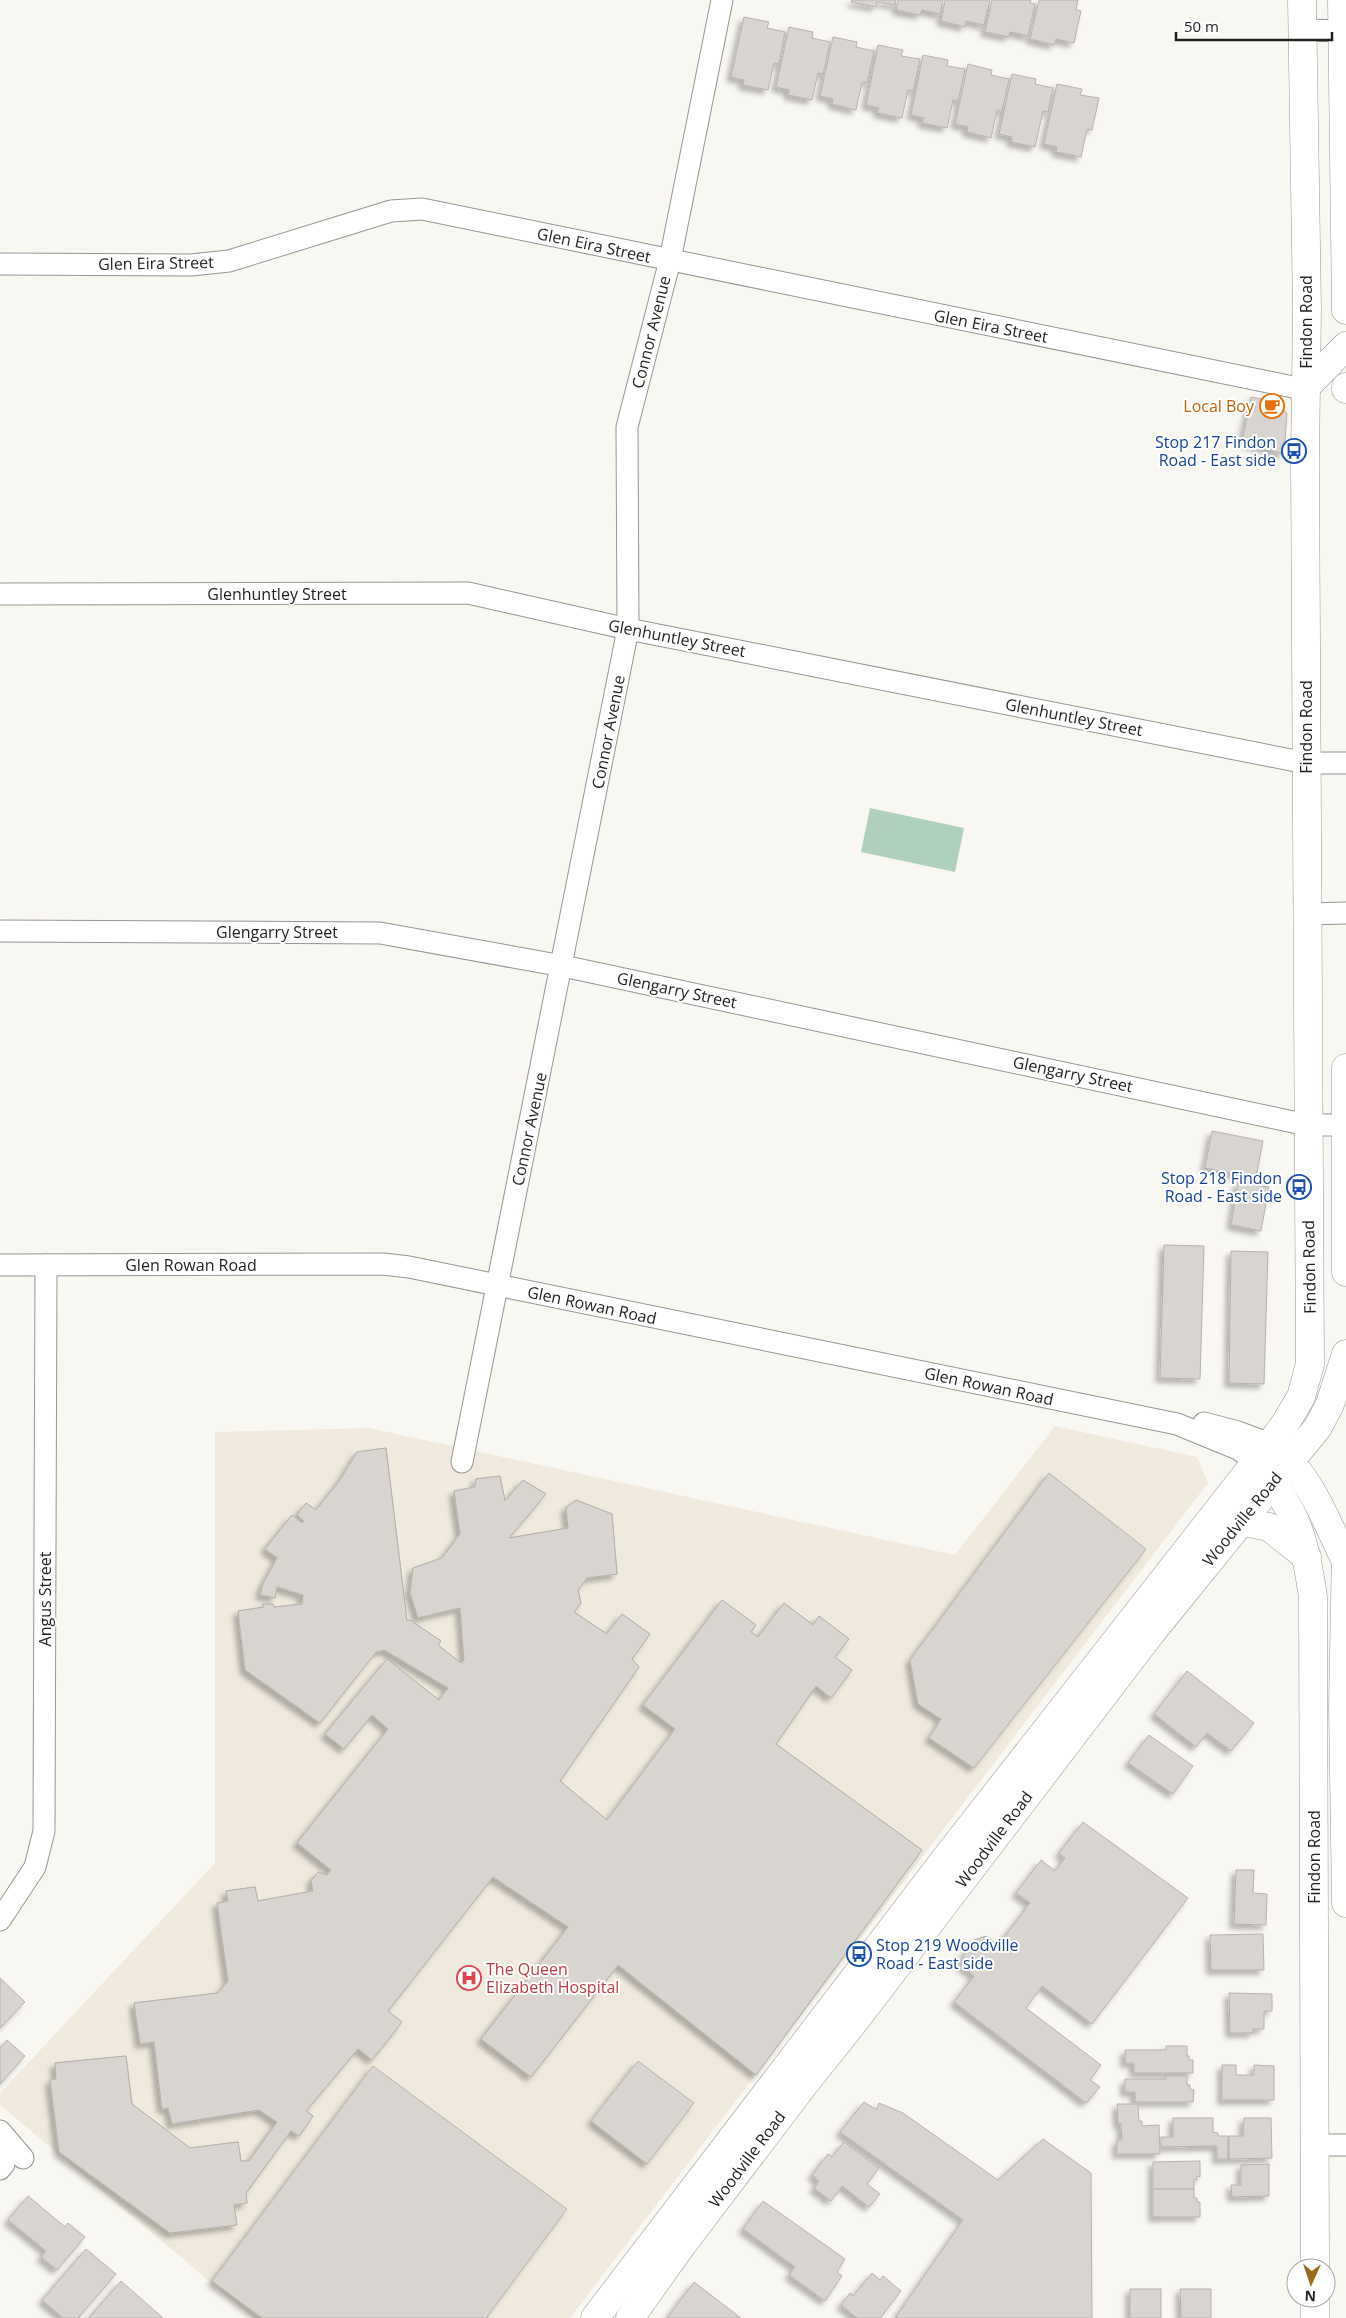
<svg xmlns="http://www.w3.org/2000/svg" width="1346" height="2318" font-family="'Open Sans',sans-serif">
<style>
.built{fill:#f0eade}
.green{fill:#b0d0be}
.building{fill:#d8d4d0;stroke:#b6b2ae;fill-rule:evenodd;filter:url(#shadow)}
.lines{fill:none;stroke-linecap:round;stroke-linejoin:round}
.minor-casing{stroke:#979591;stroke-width:23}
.secondary-casing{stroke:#979591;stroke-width:29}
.minor{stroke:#fff;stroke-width:21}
.secondary{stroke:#fff;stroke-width:28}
.labels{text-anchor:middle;stroke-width:4;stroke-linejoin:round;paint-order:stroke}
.street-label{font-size:16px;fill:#201f1e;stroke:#fff}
.food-label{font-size:16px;fill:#c56008;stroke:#fff;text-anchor:end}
.transit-label{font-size:16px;fill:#164399;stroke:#fff;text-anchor:end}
.health-label{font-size:16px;fill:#be3a42;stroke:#fff;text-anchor:start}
</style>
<defs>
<filter id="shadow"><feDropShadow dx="-4.5" dy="4.5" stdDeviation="2.5" flood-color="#0004"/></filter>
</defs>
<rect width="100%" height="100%" fill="#f9f7f2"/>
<polygon class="built" points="1055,1426 1197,1457 1208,1483 570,2318 253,2318 0,2105 0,2093 215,1863 215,1432 369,1428 955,1555"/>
<polygon class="green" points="870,808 964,828 955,872 861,852"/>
<g class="building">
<polygon points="852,0 896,0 895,5 877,2 876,7 851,2"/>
<polygon points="898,0 943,0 940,14 922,10 920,15 896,10"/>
<polygon points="945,0 990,0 984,25 966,21 965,27 941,21"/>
<polygon points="992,0 1031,0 1030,3 1035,4 1028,36 1010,32 1009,37 985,32"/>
<polygon points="1039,0 1078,0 1076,10 1081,11 1074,43 1056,39 1054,45 1030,39"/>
<polygon points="744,17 769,22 767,28 785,32 779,64 774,63 768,90 743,85 744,80 731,77"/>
<polygon points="789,27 813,32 812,38 830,42 823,74 818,73 812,100 788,95 789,90 776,87"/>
<polygon points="833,37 857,42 856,47 874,51 867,83 862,82 856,110 832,104 833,99 820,96"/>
<polygon points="878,45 903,50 901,56 920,59 913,91 908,90 902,118 877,113 879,108 866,105"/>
<polygon points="923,55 948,60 947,66 965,69 958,101 953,100 947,128 922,123 924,118 911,115"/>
<polygon points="968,64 992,70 991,75 1009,79 1002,111 997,110 991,138 967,132 968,127 955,124"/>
<polygon points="1012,74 1036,79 1035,84 1053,88 1048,112 1043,111 1035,147 1011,142 1012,137 999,134"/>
<polygon points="1057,84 1082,89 1080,95 1099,98 1092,130 1087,129 1081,157 1056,152 1057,147 1044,144"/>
<polygon points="1251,397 1274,401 1287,413 1284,454 1242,442"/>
<polygon points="1212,1131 1263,1141 1256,1178 1205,1168"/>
<polygon points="1238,1182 1269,1187 1261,1231 1231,1225"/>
<polygon points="1164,1245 1204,1246 1200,1379 1160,1378"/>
<polygon points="1231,1251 1268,1252 1264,1384 1229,1383"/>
<path d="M386 1448 407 1621 410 1620 441 1641 438 1645 461 1663 464 1660 460 1608 418 1618 410 1593 413 1568 442 1558 460 1534 454 1491 475 1487 476 1479 500 1476 505 1501 523 1480 546 1494 509 1538 568 1528 566 1508 576 1500 612 1514 617 1574 587 1578 578 1590 581 1603 574 1612 607 1634 622 1614 650 1634 632 1659 639 1667 560 1781 607 1820 675 1729 643 1705 722 1600 756 1625 751 1632 758 1637 784 1603 813 1625 819 1616 849 1639 835 1657 852 1670 831 1698 816 1686 776 1744 922 1850 756 2075 618 1965 531 2077 481 2039 568 1927 493 1877 388 2011 402 2022 392 2035 372 2060 358 2049 306 2111 313 2116 299 2136 291 2131 246 2193 247 2203 234 2205 237 2225 170 2233 59 2152 50 2080 56 2079 55 2063 126 2056 132 2104 190 2148 238 2142 241 2161H249L277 2122 259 2110 172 2124 168 2108 162 2109 154 2042 140 2044 134 2003 218 1993 228 1981 217 1903 228 1901 226 1891 255 1887 258 1901 313 1891 311 1881 318 1872 327 1875 331 1870 297 1843 388 1729 372 1715 344 1749 325 1734 387 1659 439 1700 448 1688 384 1650 376 1652 320 1723 245 1670 238 1611 264 1607 263 1604H273L274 1607 302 1604 303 1595 277 1587 275 1598 260 1595 263 1584 277 1558 265 1549 292 1515 302 1523 304 1521 297 1515 306 1503 316 1510 340 1480 357 1452ZM344 1493 347 1512 352 1513 330 1543 324 1539 328 1533 314 1519 317 1516 321 1520 339 1496ZM323 1633 300 1664 276 1647 275 1637ZM456 1777 498 1808 475 1844 487 1856 376 1993 371 1989 363 1915 336 1894 346 1882 363 1896ZM311 2009 320 2016 281 2068 272 2061 268 2031 282 2013Z"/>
<polygon points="386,1448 407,1621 410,1620 441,1641 438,1645 461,1663 464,1660 460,1608 418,1618 410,1593 413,1568 442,1558 460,1534 454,1491 475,1487 476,1479 500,1476 505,1501 523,1480 546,1494 509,1538 568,1528 566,1508 576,1500 612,1514 617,1574 587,1578 578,1590 581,1603 574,1612 607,1634 622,1614 650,1634 632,1659 639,1667 560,1781 607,1820 675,1729 643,1705 722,1600 756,1625 751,1632 758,1637 784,1603 813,1625 819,1616 849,1639 835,1657 852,1670 831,1698 816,1686 776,1744 922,1850 756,2075 618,1965 531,2077 481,2039 568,1927 493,1877 388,2011 402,2022 392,2035 372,2060 358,2049 306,2111 313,2116 299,2136 291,2131 246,2193 247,2203 234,2205 237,2225 170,2233 59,2152 50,2080 56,2079 55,2063 126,2056 132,2104 190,2148 238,2142 241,2161 249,2161 277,2122 259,2110 172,2124 168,2108 162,2109 154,2042 140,2044 134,2003 218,1993 228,1981 217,1903 228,1901 226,1891 255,1887 258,1901 313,1891 311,1881 318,1872 327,1875 331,1870 297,1843 388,1729 372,1715 344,1749 325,1734 387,1659 439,1700 448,1688 384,1650 376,1652 320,1723 245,1670 238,1611 264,1607 263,1604 273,1604 274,1607 302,1604 303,1595 277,1587 275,1598 260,1595 263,1584 277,1558 265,1549 292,1515 302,1523 304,1521 297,1515 306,1503 316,1510 340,1480 357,1452"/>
<polygon points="1049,1473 1146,1549 974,1768 929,1738 941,1719 918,1704 910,1660"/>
<polygon points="1187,1671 1254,1723 1231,1751 1207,1733 1196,1747 1154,1714"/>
<polygon points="1149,1735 1193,1766 1173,1794 1128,1763"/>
<polygon points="1083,1822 1188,1898 1092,2024 1042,1986 1026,2008 1101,2065 1090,2080 1100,2087 1086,2103 954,2002 974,1976 962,1966 964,1954 974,1940 986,1936 998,1945 1030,1903 1016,1893 1041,1860 1055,1871 1065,1858 1059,1853"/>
<polygon points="1236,1870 1254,1870 1253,1893 1267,1894 1266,1925 1234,1924"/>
<polygon points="1263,1934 1264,1970 1211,1970 1210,1935"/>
<polygon points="0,1978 25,2002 0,2028"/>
<polygon points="1229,1993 1272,1994 1272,2011 1264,2011 1264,2029 1253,2029 1253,2033 1230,2033"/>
<polygon points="7,2040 25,2056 0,2084 0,2048"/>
<polygon points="1166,2046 1187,2046 1187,2056 1189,2056 1189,2060 1193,2060 1193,2073 1134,2073 1134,2063 1125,2063 1125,2050 1166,2050"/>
<polygon points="638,2061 694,2103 647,2164 591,2121"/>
<polygon points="1222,2065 1236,2065 1236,2075 1254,2075 1254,2065 1274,2066 1274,2100 1222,2100"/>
<polygon points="373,2066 567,2209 486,2318 262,2318 212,2281"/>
<polygon points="1166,2076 1187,2076 1187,2085 1190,2085 1190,2089 1194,2090 1193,2102 1135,2102 1135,2092 1125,2092 1125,2079 1166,2079"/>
<polygon points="864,2102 877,2110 879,2103 903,2113 998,2180 1043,2139 1091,2173 1092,2318 895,2318 963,2220 840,2132"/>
<polygon points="1117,2104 1138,2104 1139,2121 1142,2121 1142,2126 1159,2125 1160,2154 1117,2154 1117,2140 1122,2140 1121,2123 1118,2124"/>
<polygon points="1173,2118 1213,2118 1213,2132 1218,2133 1218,2136 1228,2136 1228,2159 1217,2159 1217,2146 1161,2147 1161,2137 1173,2137"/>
<polygon points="1244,2118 1271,2118 1272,2158 1229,2159 1229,2136 1243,2136"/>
<polygon points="844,2142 879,2168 867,2184 880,2194 869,2207 842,2186 831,2201 814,2188 819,2181 812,2175 828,2154 832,2157"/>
<polygon points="1200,2161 1200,2177 1197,2176 1197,2180 1194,2180 1194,2189 1153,2189 1153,2162"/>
<polygon points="1269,2164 1269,2196 1232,2197 1231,2185 1241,2185 1241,2165"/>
<polygon points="1153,2189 1194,2189 1194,2198 1197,2198 1197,2202 1200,2202 1200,2217 1153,2217"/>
<polygon points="28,2196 65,2227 68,2223 85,2237 57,2270 41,2257 46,2251 8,2220"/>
<polygon points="763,2201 845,2259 837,2272 842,2276 825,2301 789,2275 795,2267 743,2229"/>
<polygon points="86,2249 116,2274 78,2318 63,2318 42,2300"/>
<polygon points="872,2273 880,2280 883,2276 901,2291 880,2318 857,2318 841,2305 850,2293 853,2296"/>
<polygon points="121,2281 163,2318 89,2318"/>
<polygon points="694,2282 741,2318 667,2318"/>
<rect x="1130" y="2289" width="31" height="29"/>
<polygon points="1180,2289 1211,2289 1211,2318 1181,2318"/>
</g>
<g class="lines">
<defs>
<g id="minor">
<polyline points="1302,30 1346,31"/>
<polyline points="0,264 191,265 229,261 391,211 422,209 1293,387 1306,387"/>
<polyline points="0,594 468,593 628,629 1306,763 1346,763"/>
<polyline points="1307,914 1346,913"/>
<polyline points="0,931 380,933 563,966 1307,1125 1345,1125"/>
<polyline points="0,1265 383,1264 409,1267 1177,1424 1238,1449 1255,1461"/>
<polyline points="1204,1423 1238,1432 1270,1444"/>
<polyline points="462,1462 628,629 627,427 670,260 722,0"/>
<polyline points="0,1920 35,1867 44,1831 46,1265"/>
<polyline points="0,2131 23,2158"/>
<polyline points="1314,2145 1346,2145"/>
<polyline points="0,2169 4,2164 9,2142"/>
</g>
<g id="secondary">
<polyline points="1342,0 1346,310"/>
<polyline points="1306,387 1346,346"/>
<polyline points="1346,387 1346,389"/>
<polyline points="1346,1068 1346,1272"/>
<path d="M1277 1450C1312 1478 1325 1520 1345 1559"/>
<path d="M1261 1468C1298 1512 1305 1542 1313 1597L1315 2268"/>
<polyline points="1240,1521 1269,1527 1307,1557"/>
<polyline points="1346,1550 1343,1706 1346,1903"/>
<polyline points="1315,2298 1315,2318"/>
<polyline points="595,2318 949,1854 1270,1444 1285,1424 1301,1397 1310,1364 1305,462 1307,308 1302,0"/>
<polyline points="630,2318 682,2245 806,2082 854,2022 1151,1633 1318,1427 1330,1404 1346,1354"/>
</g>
</defs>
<use href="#minor" class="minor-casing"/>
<use href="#secondary" class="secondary-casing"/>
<use href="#minor" class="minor"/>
<use href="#secondary" class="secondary"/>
</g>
<defs>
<symbol id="cafe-ring" viewBox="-11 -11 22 22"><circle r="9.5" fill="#fff" stroke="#e8710a" stroke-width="1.5"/><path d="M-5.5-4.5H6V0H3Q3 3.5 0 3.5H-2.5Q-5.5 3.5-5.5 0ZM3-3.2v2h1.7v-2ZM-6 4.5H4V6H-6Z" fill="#e8710a"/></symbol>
<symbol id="bus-ring" viewBox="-11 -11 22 22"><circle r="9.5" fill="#fff" stroke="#1a4fb4" stroke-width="1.5"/><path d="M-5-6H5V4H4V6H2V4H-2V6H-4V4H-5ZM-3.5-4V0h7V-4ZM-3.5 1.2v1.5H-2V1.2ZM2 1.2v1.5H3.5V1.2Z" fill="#1a4fb4"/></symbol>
<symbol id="hospital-ring" viewBox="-11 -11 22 22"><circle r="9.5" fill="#fff" stroke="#e0444e" stroke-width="1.5"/><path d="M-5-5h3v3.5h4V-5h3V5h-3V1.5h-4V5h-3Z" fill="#e0444e"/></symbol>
</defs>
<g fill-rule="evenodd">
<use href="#cafe-ring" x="1258" y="392" width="28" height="28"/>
<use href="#bus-ring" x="1280" y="437" width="28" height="28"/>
<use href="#bus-ring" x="1285" y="1173" width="28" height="28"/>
<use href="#bus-ring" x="845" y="1940" width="28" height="28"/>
<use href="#hospital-ring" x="455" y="1964" width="28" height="28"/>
</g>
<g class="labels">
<g class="street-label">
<text transform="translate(594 245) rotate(12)" y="6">Glen Eira Street</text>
<text transform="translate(156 263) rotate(-1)" y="6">Glen Eira Street</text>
<text transform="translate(1306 322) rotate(-90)" y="6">Findon Road</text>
<text transform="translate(991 326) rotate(11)" y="6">Glen Eira Street</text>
<text transform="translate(651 332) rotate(-76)" y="6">Connor Avenue</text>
<text x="277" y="600">Glenhuntley Street</text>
<text transform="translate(677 638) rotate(11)" y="6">Glenhuntley Street</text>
<text transform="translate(1074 717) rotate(11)" y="6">Glenhuntley Street</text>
<text transform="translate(1306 727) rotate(-90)" y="6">Findon Road</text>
<text transform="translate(608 732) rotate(-79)" y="6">Connor Avenue</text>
<text x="277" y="938">Glengarry Street</text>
<text transform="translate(677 990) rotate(12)" y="6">Glengarry Street</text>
<text transform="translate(1073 1074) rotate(12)" y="6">Glengarry Street</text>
<text transform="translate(529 1129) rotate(-78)" y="6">Connor Avenue</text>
<text x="191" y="1271">Glen Rowan Road</text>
<text transform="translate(1309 1267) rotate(-91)" y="6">Findon Road</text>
<text transform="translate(592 1305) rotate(12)" y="6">Glen Rowan Road</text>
<text transform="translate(989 1386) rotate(12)" y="6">Glen Rowan Road</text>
<text transform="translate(1242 1519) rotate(-51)" y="6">Woodville Road</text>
<text transform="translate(45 1599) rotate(-90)" y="6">Angus Street</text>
<text transform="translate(994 1839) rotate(-53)" y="6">Woodville Road</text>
<text transform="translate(1314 1857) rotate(-90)" y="6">Findon Road</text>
<text transform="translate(747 2159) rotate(-53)" y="6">Woodville Road</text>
</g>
<g class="food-label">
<text x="1254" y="412">Local Boy</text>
</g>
<g class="transit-label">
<text x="1276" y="448">Stop 217 Findon<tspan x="1276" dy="18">Road - East side</tspan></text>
<text x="1282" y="1184">Stop 218 Findon<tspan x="1282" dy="18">Road - East side</tspan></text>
<text x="876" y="1951" text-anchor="start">Stop 219 Woodville<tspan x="876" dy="18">Road - East side</tspan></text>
</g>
<g class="health-label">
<text x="486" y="1975">The Queen<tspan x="486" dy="18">Elizabeth Hospital</tspan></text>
</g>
</g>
<g transform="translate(1311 2283) rotate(183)"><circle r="24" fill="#ffffff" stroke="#a6a5a5"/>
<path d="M0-4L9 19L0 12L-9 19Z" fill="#9d6b20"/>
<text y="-8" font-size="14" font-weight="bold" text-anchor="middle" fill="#201f1e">N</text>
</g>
<path d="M1176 32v8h156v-8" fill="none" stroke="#201f1e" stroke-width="2.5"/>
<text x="1184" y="32" font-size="15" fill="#201f1e" stroke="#ffffff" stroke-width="4" paint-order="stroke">50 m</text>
</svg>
